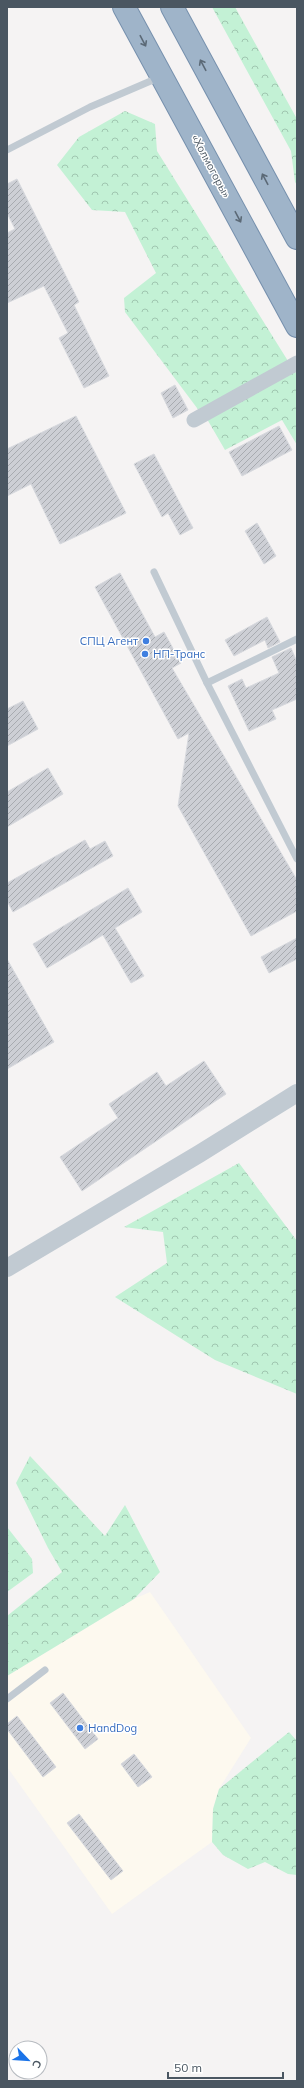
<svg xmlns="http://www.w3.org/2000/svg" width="304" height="2088" font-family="Mulish,sans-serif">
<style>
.commercial{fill:#fdf9ef}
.forest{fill:url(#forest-crowns)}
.building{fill:url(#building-hatch);stroke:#d7d9de}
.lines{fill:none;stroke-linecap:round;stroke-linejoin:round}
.trunk-casing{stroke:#7690ad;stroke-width:24}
.service{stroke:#c1cad2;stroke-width:7}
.minor{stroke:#c1cad2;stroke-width:15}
.tertiary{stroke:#c1cad2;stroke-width:18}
.trunk{stroke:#9fb4c9;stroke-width:22}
.oneway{stroke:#5b6976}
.shop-dot{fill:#3f7fe0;stroke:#fff;stroke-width:1.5}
.labels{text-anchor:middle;stroke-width:3;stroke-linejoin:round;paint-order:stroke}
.street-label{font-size:11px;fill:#4a5661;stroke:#fff}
.shop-label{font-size:11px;fill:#366cbe;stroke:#fff;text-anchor:start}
</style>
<defs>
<pattern id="forest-crowns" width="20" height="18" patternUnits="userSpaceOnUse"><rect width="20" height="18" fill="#c3f1d5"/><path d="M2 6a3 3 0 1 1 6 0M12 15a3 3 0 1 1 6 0" fill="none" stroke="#a0c6b0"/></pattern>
<pattern id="building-hatch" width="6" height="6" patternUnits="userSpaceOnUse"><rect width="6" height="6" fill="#cdcfd5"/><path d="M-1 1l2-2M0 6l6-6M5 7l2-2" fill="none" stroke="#a8abb0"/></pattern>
</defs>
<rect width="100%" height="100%" fill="#f5f3f3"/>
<polygon class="commercial" points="150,1592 251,1738 219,1789 213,1809 212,1842 112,1914 7,1767 7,1676 134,1599"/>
<g class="forest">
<polygon points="212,7 235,7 297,119 297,185 295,182 291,151"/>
<polygon points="125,111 155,124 157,151 288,361 200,412 125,312 124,298 156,273 125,212 92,210 57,165 79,137"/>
<polygon points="294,370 297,375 297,445 282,420 225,450 207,419"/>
<polygon points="239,1163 297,1241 297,1394 215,1360 115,1297 167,1263 163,1232 124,1227"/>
<polygon points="30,1456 105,1536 125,1505 160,1572 134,1599 7,1676 7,1616 62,1572 48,1548 16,1483"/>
<polygon points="7,1527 32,1559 33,1573 7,1592"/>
<polygon points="289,1732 297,1741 297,1875 288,1874 265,1862 248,1869 223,1855 212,1842 213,1809 219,1789"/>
</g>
<g class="building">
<polygon points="17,179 79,302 74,305 109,376 84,388 59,338 68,333 44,286 7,303 7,233 15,229 7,213 7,184"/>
<polygon points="175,385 188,410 173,418 161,393"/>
<polygon points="76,416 126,513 60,544 31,484 7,496 7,449"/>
<polygon points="279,426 292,450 242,476 229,452"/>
<polygon points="154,454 193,528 180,535 168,513 162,517 134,464"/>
<polygon points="257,523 276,556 264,564 245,531"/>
<polygon points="120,573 155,637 164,632 181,663 172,668 297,880 297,911 251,936 178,806 189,733 178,739 95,587"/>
<polygon points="267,617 280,642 268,648 265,640 234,656 225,640"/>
<polygon points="291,648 297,662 297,699 272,710 276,719 249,731 228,686 242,679 246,688 279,673 272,657"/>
<polygon points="23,701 38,729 7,746 7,709"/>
<polygon points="48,768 63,794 7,827 7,792"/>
<polygon points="85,840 90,849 105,841 113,856 13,912 7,901 7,883"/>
<polygon points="128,888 142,912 115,928 144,976 131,983 103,935 47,968 33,944"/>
<polygon points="297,938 297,959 269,973 261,957"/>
<polygon points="7,959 54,1042 7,1069"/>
<polygon points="204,1061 226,1094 82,1191 60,1157 118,1118 109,1104 157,1072 166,1086"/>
<polygon points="63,1693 98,1739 85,1749 50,1703"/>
<polygon points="17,1716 56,1767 43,1777 7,1729 7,1724"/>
<polygon points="134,1754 152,1777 138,1787 121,1764"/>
<polygon points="79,1814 123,1871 111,1880 67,1823"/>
</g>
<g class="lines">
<defs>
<g id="trunk">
<polyline points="124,7 297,326"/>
<polyline points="172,7 297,238"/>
</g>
</defs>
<use href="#trunk" class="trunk-casing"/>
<g class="service">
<polyline points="7,150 90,107 160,77"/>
<polyline points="154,572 207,683 297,859"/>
<polyline points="207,683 297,639"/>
<polyline points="7,1699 45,1670"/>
</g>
<polyline class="minor" points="194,420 297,363"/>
<polyline class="tertiary" points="7,1268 199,1154 297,1093"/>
<use href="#trunk" class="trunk"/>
</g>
<defs><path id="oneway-shaft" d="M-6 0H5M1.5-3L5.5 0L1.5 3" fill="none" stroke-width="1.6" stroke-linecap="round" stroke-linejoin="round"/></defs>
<g class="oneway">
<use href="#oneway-shaft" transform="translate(143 41) rotate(62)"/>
<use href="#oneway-shaft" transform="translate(203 65) rotate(-118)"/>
<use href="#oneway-shaft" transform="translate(265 179) rotate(-118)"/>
<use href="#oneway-shaft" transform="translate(238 217) rotate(62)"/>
</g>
<g class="shop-dot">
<circle cx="146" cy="641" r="4"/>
<circle cx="145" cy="654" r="4"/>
<circle cx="80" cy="1728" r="4"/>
</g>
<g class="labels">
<g class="street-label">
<text transform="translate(211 166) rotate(62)" y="4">«Холмогоры»</text>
</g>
<g class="shop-label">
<text x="138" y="645" text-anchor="end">СПЦ Агент</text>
<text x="153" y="658">НП-Транс</text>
<text x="88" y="1732">HandDog</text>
</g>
</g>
<rect width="304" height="2088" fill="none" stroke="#4a5661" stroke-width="16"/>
<g transform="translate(28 2060) rotate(115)"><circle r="19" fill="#ffffff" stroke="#b7bbc0"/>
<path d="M0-3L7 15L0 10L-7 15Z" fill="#1a73e8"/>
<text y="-6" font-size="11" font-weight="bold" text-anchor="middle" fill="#4a5661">С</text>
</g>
<path d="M168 2072v6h115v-6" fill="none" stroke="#4a5661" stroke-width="2"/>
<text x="174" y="2072" font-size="12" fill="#4a5661" stroke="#ffffff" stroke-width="3" paint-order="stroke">50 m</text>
</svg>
